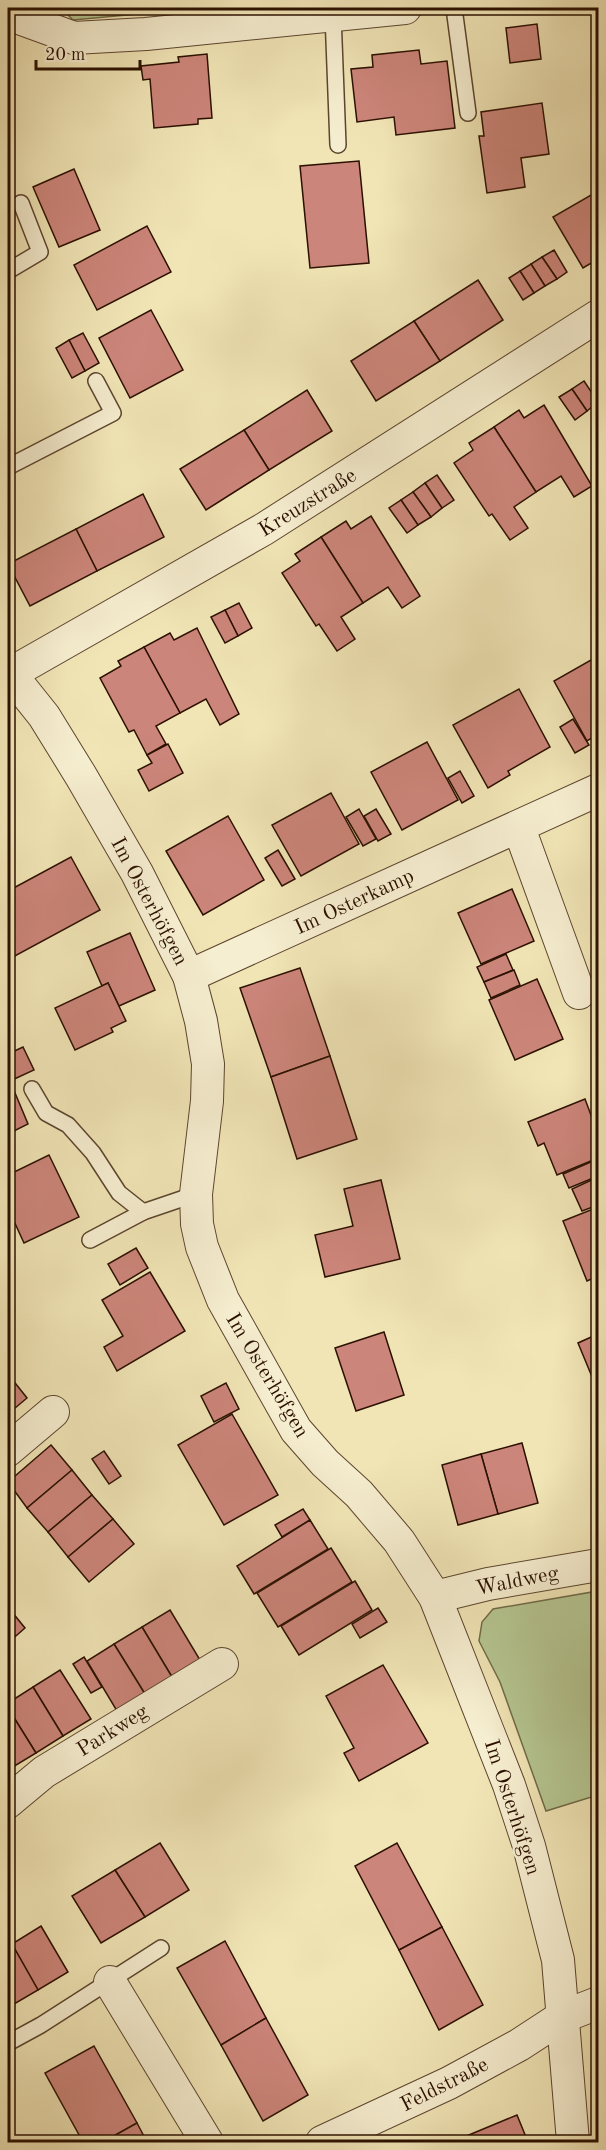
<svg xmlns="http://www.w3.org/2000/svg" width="606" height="2150" font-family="'Old Standard TT',serif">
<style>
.green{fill:#b5c691;stroke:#706b48;stroke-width:1.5}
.building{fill:#cc857a;stroke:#2b1000;stroke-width:1.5}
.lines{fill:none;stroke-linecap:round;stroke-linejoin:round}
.service-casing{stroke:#5c452e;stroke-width:18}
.minor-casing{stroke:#5c452e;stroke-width:34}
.service{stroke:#f6eed0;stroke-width:15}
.minor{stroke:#f6eed0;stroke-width:32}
.labels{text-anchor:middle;stroke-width:5;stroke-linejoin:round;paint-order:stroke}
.street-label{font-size:21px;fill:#2b1000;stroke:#f6eed0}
</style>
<rect width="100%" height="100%" fill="#f1e5b6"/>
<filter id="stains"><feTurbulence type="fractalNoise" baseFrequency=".00333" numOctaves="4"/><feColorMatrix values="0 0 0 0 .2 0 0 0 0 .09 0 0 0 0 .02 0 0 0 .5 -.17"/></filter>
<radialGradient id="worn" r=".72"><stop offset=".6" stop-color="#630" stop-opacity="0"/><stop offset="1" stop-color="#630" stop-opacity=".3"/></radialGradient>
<g class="green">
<polygon points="61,8 203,8 73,20"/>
<polygon points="598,1591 598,1795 546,1811 500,1682 479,1641 482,1622 493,1609"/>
</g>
<g class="building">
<polygon points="537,24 541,59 510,63 506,28"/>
<polygon points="419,50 421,64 447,61 455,128 396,135 394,117 357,122 351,69 373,67 372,55"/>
<polygon points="207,54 212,118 198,119 198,124 154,128 150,79 143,80 141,66 179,62 178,57"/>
<polygon points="542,103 549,154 521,158 525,187 487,193 479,136 484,136 481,112"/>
<polygon points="359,161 369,263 310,268 300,166"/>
<polygon points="74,169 100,230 59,247 33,187"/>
<polygon points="598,191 598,259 583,268 553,217"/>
<polygon points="147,226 171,272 97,310 74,265"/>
<polygon points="554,250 567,272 557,279 542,257"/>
<polygon points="542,257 557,279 545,286 531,264"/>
<polygon points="531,264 545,286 534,293 520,271"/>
<polygon points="520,271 534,293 523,300 509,278"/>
<polygon points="478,280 503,320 440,361 414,321"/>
<polygon points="151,310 183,370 130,398 99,338"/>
<polygon points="414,321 440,361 376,401 351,361"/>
<polygon points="83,333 99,363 85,371 69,340"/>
<polygon points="69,340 85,371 72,378 56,348"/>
<polygon points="584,381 598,402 587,411 572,389"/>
<polygon points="572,389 587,411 575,420 559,397"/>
<polygon points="307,390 332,431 269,470 244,430"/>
<polygon points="544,405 592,486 574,497 561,476 536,492 494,427 519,410 524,418"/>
<polygon points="494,427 536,492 514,507 528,528 510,540 492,514 489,516 454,463 473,450 469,443"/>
<polygon points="244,430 269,470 206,510 180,469"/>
<polygon points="437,475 454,500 442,508 425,483"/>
<polygon points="425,483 442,508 431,517 413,492"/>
<polygon points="413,492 431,517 418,525 401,500"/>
<polygon points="143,494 164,537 97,571 76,529"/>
<polygon points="401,500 418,525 407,533 389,508"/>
<polygon points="371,516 420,596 402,608 388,587 363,603 321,537 346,521 351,529"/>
<polygon points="76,529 97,571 30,606 8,564"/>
<polygon points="321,537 363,603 341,617 355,639 337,651 319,624 316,626 282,573 300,561 295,554"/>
<polygon points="239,603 252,628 238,636 225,610"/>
<polygon points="225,610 238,636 225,643 211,617"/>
<polygon points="197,628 239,714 220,725 206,699 180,713 144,647 170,633 174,640"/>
<polygon points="144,647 180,713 156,726 166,744 147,755 134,730 129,732 100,678 121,666 118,661"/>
<polygon points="598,656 598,734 587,741 554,681"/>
<polygon points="519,689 550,747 508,771 510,775 488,788 453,725"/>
<polygon points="573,719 589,745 575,753 560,727"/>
<polygon points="427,742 458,800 402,830 371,772"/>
<polygon points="168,744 183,773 149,791 138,770 152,763 147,755"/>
<polygon points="460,771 474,796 462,803 448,778"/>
<polygon points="331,793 359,844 301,876 272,825"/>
<polygon points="359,809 376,839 363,846 346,817"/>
<polygon points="376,809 391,834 378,841 364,816"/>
<polygon points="228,816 264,880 203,915 166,851"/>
<polygon points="278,850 295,879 282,886 265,858"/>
<polygon points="71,857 100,910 13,957 8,947 8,891"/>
<polygon points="512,889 534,941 481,964 458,913"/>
<polygon points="130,933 155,990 119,1006 108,983 102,986 87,952"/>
<polygon points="506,954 513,970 484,982 477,967"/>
<polygon points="300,968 330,1056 271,1077 240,988"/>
<polygon points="514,970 520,985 491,998 484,982"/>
<polygon points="537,979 563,1039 515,1060 489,1000"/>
<polygon points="108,983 126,1021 111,1028 113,1032 75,1050 55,1008"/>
<polygon points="23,1047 34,1070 10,1081 28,1124 8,1134 8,1054"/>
<polygon points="330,1056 357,1139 297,1159 271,1077"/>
<polygon points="585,1099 598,1134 598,1158 557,1175 544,1143 538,1146 528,1122"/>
<polygon points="49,1155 79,1217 24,1243 8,1208 8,1175"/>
<polygon points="593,1161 598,1176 569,1188 563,1174"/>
<polygon points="598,1177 598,1205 582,1211 572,1189"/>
<polygon points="381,1180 400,1259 325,1277 315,1235 353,1226 344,1189"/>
<polygon points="598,1207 598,1276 587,1281 563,1221"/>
<polygon points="136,1248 148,1268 120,1285 108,1264"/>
<polygon points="150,1272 185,1331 117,1371 104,1347 123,1336 102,1300"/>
<polygon points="384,1332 404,1395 356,1411 335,1348"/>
<polygon points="598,1334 598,1383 595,1384 578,1343"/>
<polygon points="8,1374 27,1398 8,1414"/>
<polygon points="226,1383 239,1409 214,1422 201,1396"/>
<polygon points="232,1414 278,1495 224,1525 178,1445"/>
<polygon points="522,1443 538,1503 498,1514 481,1454"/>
<polygon points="51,1445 72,1470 27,1508 8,1482"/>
<polygon points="104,1451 121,1476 109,1484 92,1459"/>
<polygon points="481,1454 498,1514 458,1525 442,1465"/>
<polygon points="72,1470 92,1495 48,1532 27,1508"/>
<polygon points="92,1495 113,1519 68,1557 48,1532"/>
<polygon points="303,1509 310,1520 282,1537 275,1525"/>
<polygon points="113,1519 134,1544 89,1582 68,1557"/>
<polygon points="310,1520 328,1549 254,1594 237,1566"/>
<polygon points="331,1548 352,1582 278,1627 257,1593"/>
<polygon points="355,1581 372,1610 299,1655 281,1626"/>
<polygon points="378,1608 387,1622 360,1638 352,1624"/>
<polygon points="170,1610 200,1660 172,1677 142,1627"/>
<polygon points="12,1612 25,1628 9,1642 8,1615"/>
<polygon points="142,1627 172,1677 145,1694 114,1644"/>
<polygon points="114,1644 145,1694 117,1711 87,1661"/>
<polygon points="84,1657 102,1687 91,1693 73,1664"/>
<polygon points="383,1665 428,1743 359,1781 344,1753 354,1748 326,1696"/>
<polygon points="60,1670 91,1719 63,1736 33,1687"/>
<polygon points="33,1687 63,1736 36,1753 8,1708 8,1703"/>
<polygon points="8,1708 36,1753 8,1770"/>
<polygon points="160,1843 189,1890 145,1917 115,1870"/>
<polygon points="397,1843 442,1927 399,1950 355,1866"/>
<polygon points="115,1870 145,1917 101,1943 72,1896"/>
<polygon points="41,1926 68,1972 38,1990 12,1944"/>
<polygon points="442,1927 483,2005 439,2030 399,1950"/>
<polygon points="225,1941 266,2018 221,2045 177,1968"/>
<polygon points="12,1944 38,1990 9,2007 8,1946"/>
<polygon points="266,2018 308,2095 263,2121 221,2045"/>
<polygon points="94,2046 137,2123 103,2142 83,2142 45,2073"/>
<polygon points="517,2115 528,2142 452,2142"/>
<polygon points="137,2123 147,2142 103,2142"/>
</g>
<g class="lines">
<defs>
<g id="service">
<polyline points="454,8 468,113"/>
<polyline points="333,15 338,145"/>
<polyline points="8,271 40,252 21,203"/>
<polyline points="8,467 113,413 96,381"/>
<polyline points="32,1089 46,1113 68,1125 93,1153 119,1193 143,1212"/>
<polyline points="90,1240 143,1212 196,1194"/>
<polyline points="8,2043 41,2025 161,1948"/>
</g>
<g id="minor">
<polyline points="8,14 74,38 146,34 405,8"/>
<polyline points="8,671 44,716 81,776 137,873 189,976 201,1021 208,1064 207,1101 196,1194 197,1224 202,1247 223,1300 296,1430 325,1463 359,1494 399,1541 435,1597 509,1785 529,1846 558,1960 573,2142"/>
<polyline points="8,675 264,529 598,316"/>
<polyline points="519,828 579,993"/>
<polyline points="189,976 598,790"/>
<polyline points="8,1450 53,1412"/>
<polyline points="435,1597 488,1584 598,1565"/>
<polyline points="8,1802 44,1772 222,1664"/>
<polyline points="110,1982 207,2142"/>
<polyline points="322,2142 449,2083 519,2045 562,2017 598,2003"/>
</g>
</defs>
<use href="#service" class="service-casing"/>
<use href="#minor" class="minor-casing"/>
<use href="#service" class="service"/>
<use href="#minor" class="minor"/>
</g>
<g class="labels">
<g class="street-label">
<text transform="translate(307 502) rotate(-32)" y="7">Kreuzstraße</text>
<text transform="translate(150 901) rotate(62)" y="7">Im Osterhöfgen</text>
<text transform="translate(354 901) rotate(-25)" y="7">Im Osterkamp</text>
<text transform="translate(268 1375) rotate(59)" y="7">Im Osterhöfgen</text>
<text transform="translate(517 1580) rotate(-11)" y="7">Waldweg</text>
<text transform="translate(112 1730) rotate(-32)" y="7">Parkweg</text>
<text transform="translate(513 1807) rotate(72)" y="7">Im Osterhöfgen</text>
<text transform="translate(444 2084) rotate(-27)" y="7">Feldstraße</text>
</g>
</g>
<rect width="606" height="2150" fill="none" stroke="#f1e5b6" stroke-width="30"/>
<rect x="9" y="9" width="588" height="2132" fill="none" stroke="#2b1000" stroke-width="3"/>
<rect x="15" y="15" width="576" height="2120" fill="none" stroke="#2b1000" stroke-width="1.5"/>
<path d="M36 60v9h104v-9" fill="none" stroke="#2b1000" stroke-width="3"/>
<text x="45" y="60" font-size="18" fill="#2b1000" stroke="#f6eed0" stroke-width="4.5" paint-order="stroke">20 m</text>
<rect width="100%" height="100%" filter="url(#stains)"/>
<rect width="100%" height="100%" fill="url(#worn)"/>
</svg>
